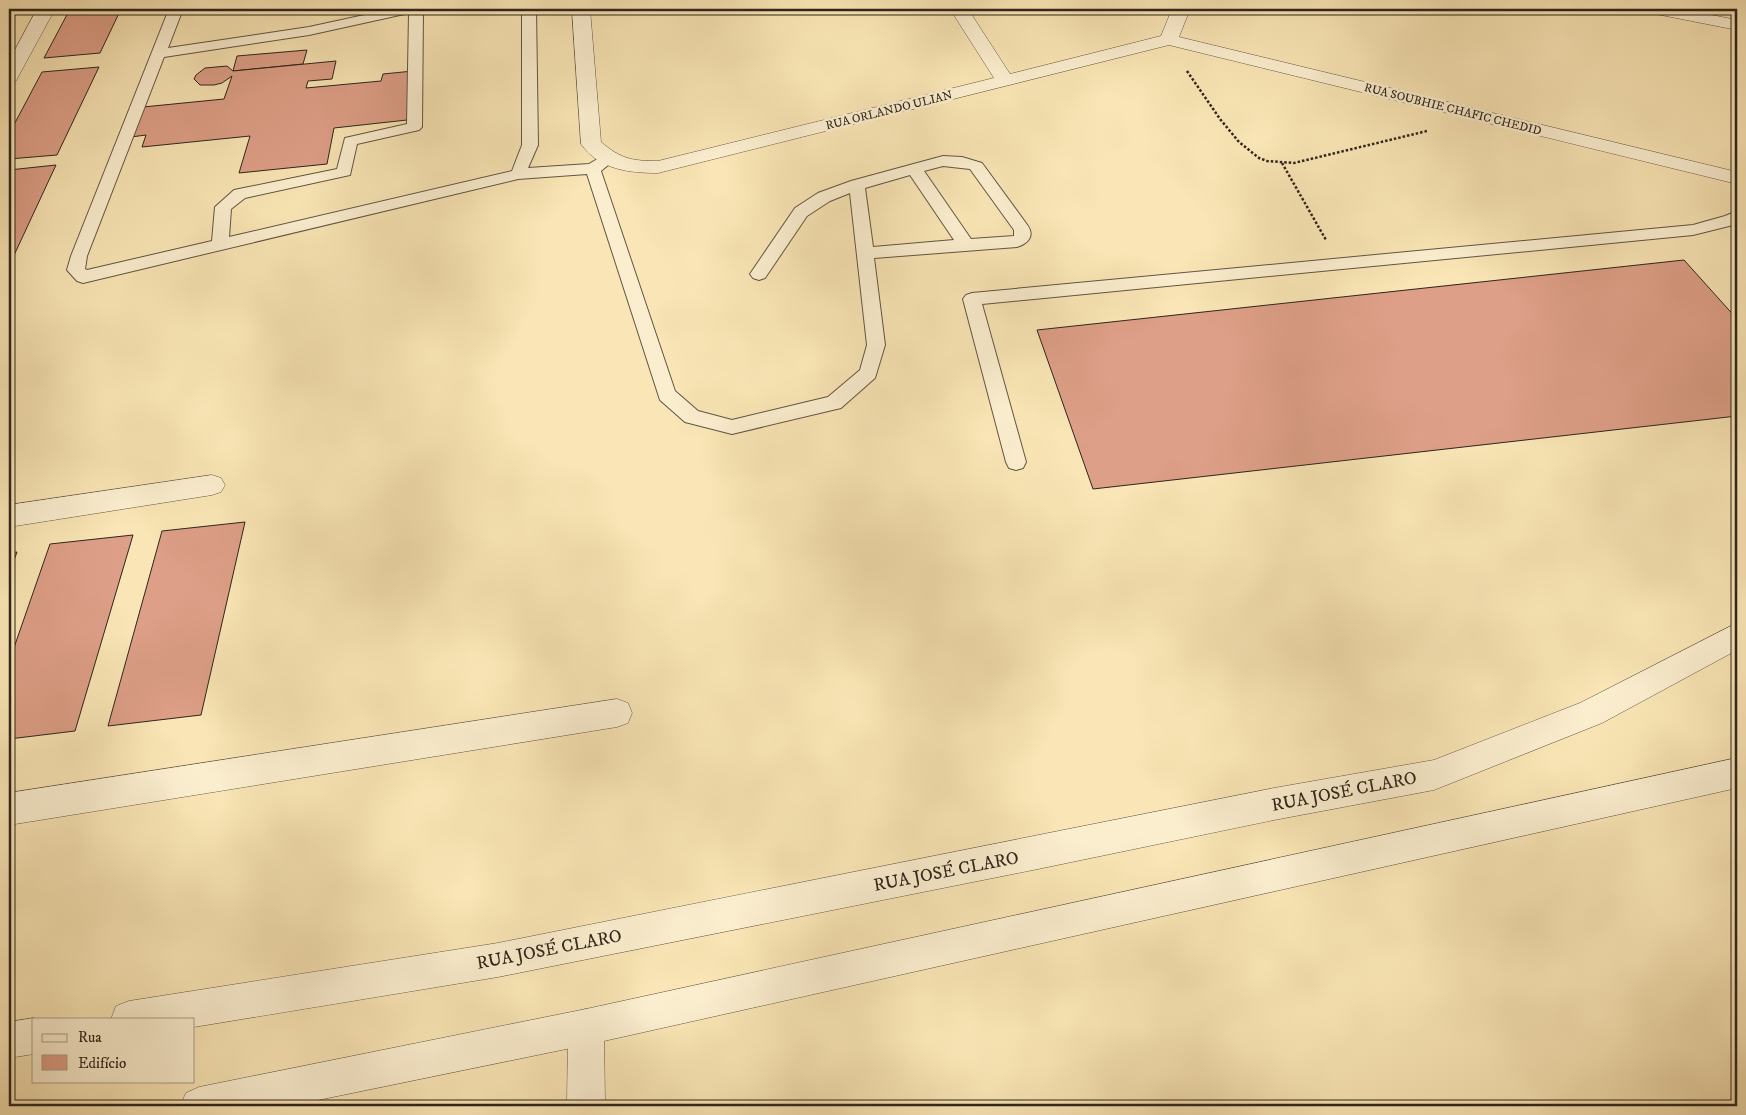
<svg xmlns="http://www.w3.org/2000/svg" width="1746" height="1115" font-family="'IM FELL DW Pica',serif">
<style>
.building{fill:#dd9f87;stroke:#2e251c}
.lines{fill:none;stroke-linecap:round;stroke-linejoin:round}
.service-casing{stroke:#615542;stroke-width:2}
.minor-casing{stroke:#615542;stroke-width:1}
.tertiary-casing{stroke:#615542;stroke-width:1}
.path{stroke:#2e251c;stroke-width:2.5;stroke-dasharray:2.5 2;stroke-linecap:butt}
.service{fill:#fbeecf;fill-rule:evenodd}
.minor{fill:#fbeecf;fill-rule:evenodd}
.tertiary{fill:#fbeecf;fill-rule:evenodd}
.labels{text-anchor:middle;stroke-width:5;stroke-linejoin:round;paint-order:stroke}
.far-street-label{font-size:12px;fill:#2e251c;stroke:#fbeecf}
.near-street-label{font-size:18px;fill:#2e251c;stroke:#fbeecf}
</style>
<rect width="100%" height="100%" fill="#f9e5b5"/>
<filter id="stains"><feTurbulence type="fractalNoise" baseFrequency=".004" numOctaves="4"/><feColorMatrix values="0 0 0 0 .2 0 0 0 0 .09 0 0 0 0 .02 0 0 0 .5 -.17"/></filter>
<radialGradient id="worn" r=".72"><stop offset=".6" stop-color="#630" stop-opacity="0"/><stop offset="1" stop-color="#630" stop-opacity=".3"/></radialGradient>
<g class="building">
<polygon points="70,9 121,9 100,53 44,58"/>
<polygon points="307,50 303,64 233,71 237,56"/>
<polygon points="336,61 332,79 308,81 306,88 381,81 383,74 413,71 407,120 334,128 327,164 239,173 250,136 142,147 146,135 131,137 143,107 224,99 232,76 222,83 214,85 200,85 194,79 196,75 205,68 227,66 233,71"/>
<polygon points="99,67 57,155 9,159 9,134 42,72"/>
<polygon points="56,165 9,266 9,170"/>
<polygon points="1684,260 1737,319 1737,416 1093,489 1037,330"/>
<polygon points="245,522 201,715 108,726 162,531"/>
<polygon points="133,535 75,731 9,739 9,662 50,544"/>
<polygon points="17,552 9,574 9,553"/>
</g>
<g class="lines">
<defs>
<g id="service">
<path d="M169 9H183L168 48 309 27 392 9H423L422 127 419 130 357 144 350 175 245 198 231 209 229 237 512 171 522 145V9H536L538 145 528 168 589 164 599 158H611L613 161 601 171 675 391 698 411 732 420 828 397 860 370 867 345 850 193 830 201 807 216 765 278 759 280 753 278 750 274 795 208 818 193 851 181 943 156 962 157 982 163 1028 226C1035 237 1027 244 1017 247L874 258 885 345 875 378 841 408 732 434 685 422 660 400 587 174 518 179 83 283 77 281 67 270 71 256ZM409 13 407 124 345 138 337 169 234 190 215 207 212 241 87 270 85 269 87 256 164 57 309 35ZM943 166 970 169 1014 230V236L971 239 924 171ZM910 175 954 240 873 247 865 188Z"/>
<polygon points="1737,211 1737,224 1693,235 982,304 1026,462 1023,468 1016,470 1009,468 1006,462 963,299 966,295 972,293 1693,225 1725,216"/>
</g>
<g id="minor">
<polygon points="37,9 55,9 18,77 16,81 9,83 9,61"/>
<path d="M572 9H590L601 142C621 159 632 161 658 161L994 78 950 9H968L1010 74 1161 36 1172 9H1190L1179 37 1737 172V184L1169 45 658 173C630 173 599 170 581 144Z"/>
<polygon points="1647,9 1681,9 1737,20 1737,30 1656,14 1650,13"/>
<polygon points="212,475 221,478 225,485 221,492 212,495 9,527 9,505"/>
<polygon points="617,699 628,703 632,713 628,723 617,727 9,825 9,793"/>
<polygon points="586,1009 599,1014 604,1027 605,1106 567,1106 568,1027 573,1014"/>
</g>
<g id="tertiary">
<polygon points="1737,623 1737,650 1602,723 1434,790 1274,820 1038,869 498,977 194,1027 194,1019 111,1019 116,1006 129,1001 498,943 1274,788 1434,760 1580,703"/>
<polygon points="1737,758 1737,788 586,1045 289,1106 180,1106 186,1093 199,1087 586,1009"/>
<polygon points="34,1018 36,1019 34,1019 34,1054 9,1058 9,1022"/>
</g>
</defs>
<use href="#service" class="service-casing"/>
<use href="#minor" class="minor-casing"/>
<use href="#tertiary" class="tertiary-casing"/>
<g class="path">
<polyline points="1187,71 1220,119 1239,142 1259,158 1267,161 1294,163 1427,131"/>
<polyline points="1282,163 1326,240"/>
</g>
<use href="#service" class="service"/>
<use href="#minor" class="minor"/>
<use href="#tertiary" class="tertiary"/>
</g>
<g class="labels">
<g class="far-street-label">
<text transform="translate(1453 109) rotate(14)" y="4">RUA SOUBHIE CHAFIC CHEDID</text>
<text transform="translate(889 110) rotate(-14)" y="4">RUA ORLANDO ULIAN</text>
</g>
<g class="near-street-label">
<text transform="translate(1344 791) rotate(-11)" y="6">RUA JOSÉ CLARO</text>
<text transform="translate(946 871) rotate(-11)" y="6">RUA JOSÉ CLARO</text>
<text transform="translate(549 949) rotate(-11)" y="6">RUA JOSÉ CLARO</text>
</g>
</g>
<rect width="1746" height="1115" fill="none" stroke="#f9e5b5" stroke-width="30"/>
<rect x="10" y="10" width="1726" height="1095" fill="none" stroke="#2e251c" stroke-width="2.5"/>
<rect x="15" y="15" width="1716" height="1085" fill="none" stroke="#2e251c"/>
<rect x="32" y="1018" width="162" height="65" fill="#fbeecf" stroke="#a99e87"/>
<rect x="42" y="1034" width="25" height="8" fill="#fbeecf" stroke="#a99e87"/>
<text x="78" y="1042" font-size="15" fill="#2e251c">Rua</text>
<rect x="42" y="1055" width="25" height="15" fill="#dd9f87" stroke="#a99e87"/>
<text x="78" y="1068" font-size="15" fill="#2e251c">Edifício</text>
<rect width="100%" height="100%" filter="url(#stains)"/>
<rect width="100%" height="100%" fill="url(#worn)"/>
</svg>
